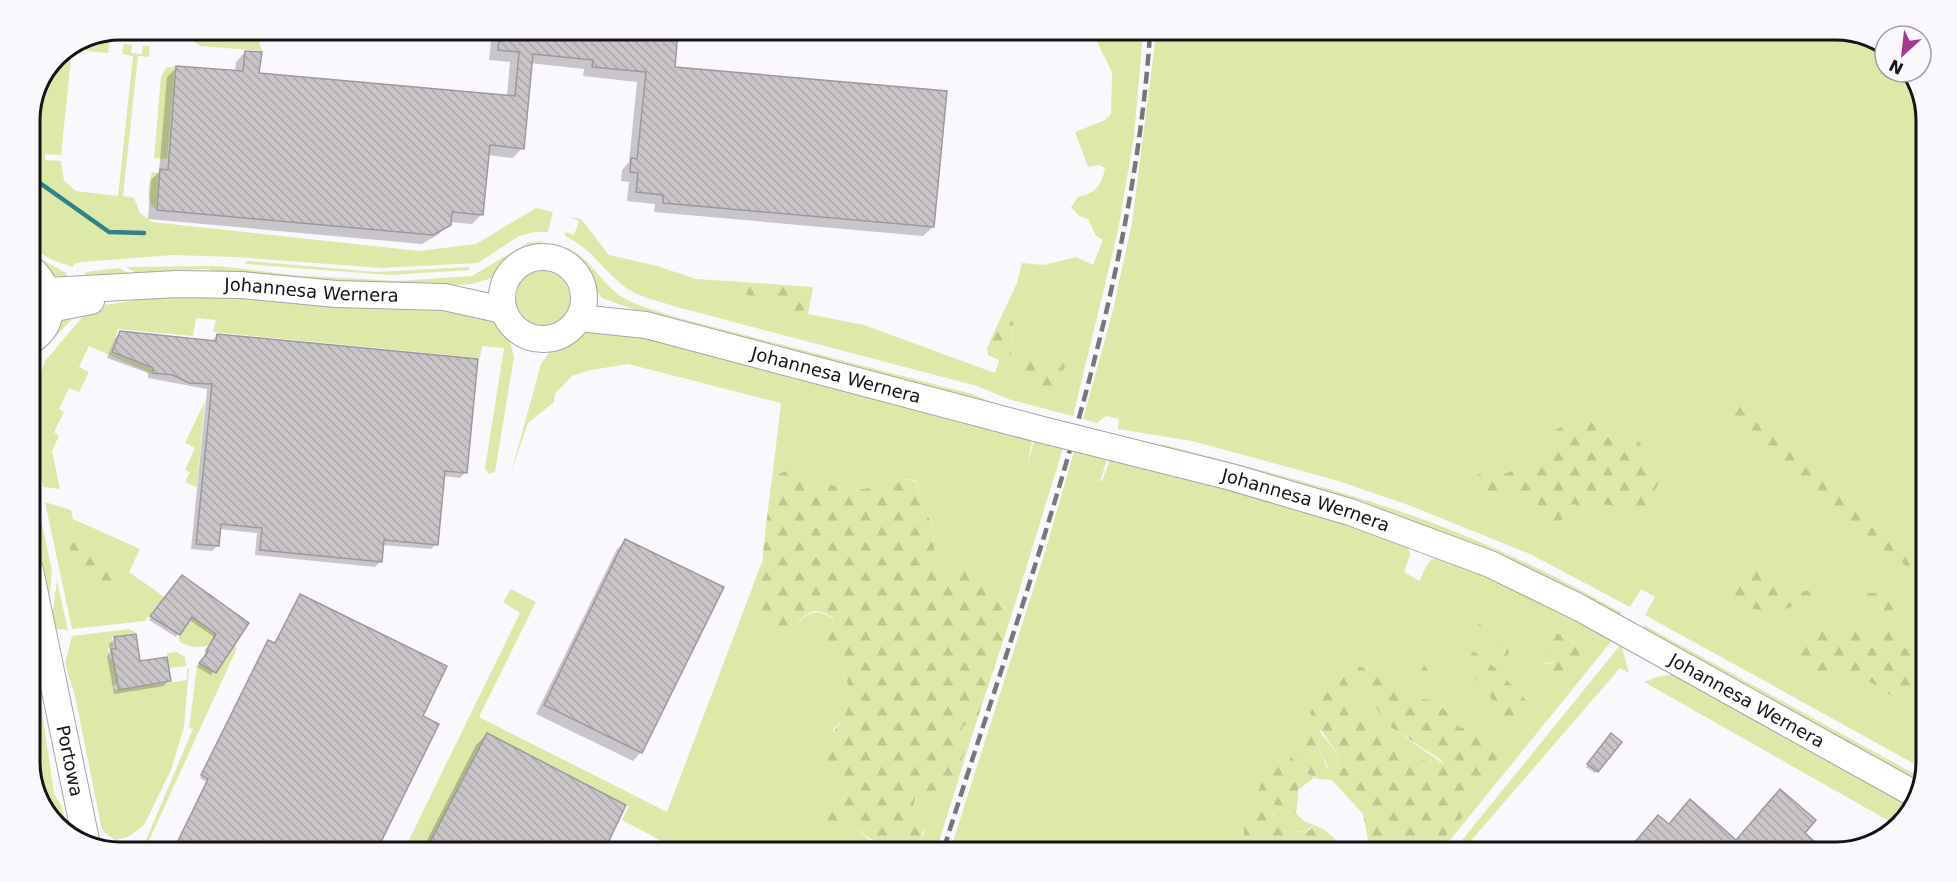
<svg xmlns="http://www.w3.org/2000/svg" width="1957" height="882" font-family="'DejaVu Sans',sans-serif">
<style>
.green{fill:#dde9a8;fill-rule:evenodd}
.forest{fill:url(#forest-firs)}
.shadow{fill:#0003}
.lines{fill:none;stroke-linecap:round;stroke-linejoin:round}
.stream{stroke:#2f8288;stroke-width:4.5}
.building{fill:url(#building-back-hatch);stroke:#9d989b;stroke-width:1.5}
.major-casing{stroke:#a6a4a8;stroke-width:28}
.major{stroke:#fff;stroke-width:26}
.rail{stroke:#787679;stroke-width:4.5;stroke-dasharray:12 6;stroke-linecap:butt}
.major-bridge-casing{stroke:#a6a4a8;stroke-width:28;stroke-linecap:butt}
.major-bridge{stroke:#fff;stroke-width:26}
.labels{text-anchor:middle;stroke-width:5;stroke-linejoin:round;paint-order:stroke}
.street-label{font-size:18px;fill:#141315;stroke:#fbf8fd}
.rim{fill:none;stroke:#141315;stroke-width:3}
</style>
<defs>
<pattern id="forest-firs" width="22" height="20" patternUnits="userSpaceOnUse" patternTransform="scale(1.5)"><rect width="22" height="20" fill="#dde9a8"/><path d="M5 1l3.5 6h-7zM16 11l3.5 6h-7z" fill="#bdc790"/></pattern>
<pattern id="building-back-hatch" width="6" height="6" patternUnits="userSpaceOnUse" patternTransform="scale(1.5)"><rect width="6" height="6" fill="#c9c4c7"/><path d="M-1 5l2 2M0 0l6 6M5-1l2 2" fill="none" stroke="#aca8aa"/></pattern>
</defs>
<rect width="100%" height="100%" fill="#fbf8fd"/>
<g class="green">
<polygon points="129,30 138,30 137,42 124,41"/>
<polygon points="197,30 251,34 258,39 262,51 200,46 193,41"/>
<polygon points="110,34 108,53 86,51 87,44"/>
<path d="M1093 34H1143L1134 136 1118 231 1073 416 1011 400 977 386 677 307C659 301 636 297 621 284 601 267 589 247 565 236V232L574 235 579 221 570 217 581 219 609 255 657 266 696 279 743 282 747 295 770 292 774 299 794 316 808 314 864 325 995 373 999 360 1009 358C1016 348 1008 335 1014 324L1010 317H1001L1017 283 1022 263 1044 265 1076 257 1093 265 1103 240 1096 236 1088 219 1079 216 1071 207 1078 197C1095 194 1102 185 1105 168L1099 165 1088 167 1075 132 1105 120 1111 114 1112 72ZM1029 354 1042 358 1040 387Z"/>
<polygon points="1156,34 1871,37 1885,48 1885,72 1912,72 1927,115 1920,767 1645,615 1655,597 1641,589 1630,607 1530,554 1406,504 1335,480 1192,441 1118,429 1119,419 1106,416 1097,423 1083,419 1112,314 1132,223"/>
<polygon points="124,44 132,45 131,53 142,54 143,46 150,46 149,57 138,56 123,196 134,198 140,213 152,222 419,251 476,244 536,208 553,212 548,232 535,232 519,236 478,263 382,268 235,257 173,255 81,262 74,264 73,267 52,260 30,247 30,115 57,56 72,50 61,155 45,154 45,160 61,161 64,181 76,191 118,196 133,56 122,54"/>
<polygon points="175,66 167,159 154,158 161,77 166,68"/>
<path d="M152 172 159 173 156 209C144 202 149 183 152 172Z"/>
<polygon points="544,241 536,248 516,256 492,278 472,284 410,288 214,277 209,269 136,273 126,267 218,266 293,275 397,281 472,276 527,243"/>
<path d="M565 247C588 255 599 280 618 294 634 306 656 310 675 317L972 394 1004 407 665 321 602 298 569 256Z"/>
<polygon points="30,253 66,273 71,284 54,279 30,261"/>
<polygon points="247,261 377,272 468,267 470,270 389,275 245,264"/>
<polygon points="119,268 134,276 87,283 85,272"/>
<circle cx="543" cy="298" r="27"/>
<polygon points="177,294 424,306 496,319 508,334 514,357 495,472 488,474 485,468 504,348 482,346 480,358 213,332 216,320 196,318 193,336 118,329 110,353 153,369 150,373 89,346 79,367 89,372 79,392 69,388 59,409 64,412 54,432 59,436 52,451 60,489 43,487 36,455 41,372 45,361 91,307"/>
<polygon points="75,316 42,351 33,370 30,369 30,352 59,320"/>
<path d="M587 329 677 343 1033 437 1027 466 1035 438 1064 445 1011 617 972 565C959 564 953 571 941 572L935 559 933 529 916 481C895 473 884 488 862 489 840 489 805 479 784 471L772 479 781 403 628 364 591 370 572 376 555 394 554 402 528 423 511 473 541 364 552 349Z"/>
<polygon points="205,401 197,487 196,487 185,482 190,472 185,470 195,448 185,443"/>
<path d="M1141 443 1165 445C1244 466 1324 485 1402 512 1478 538 1552 573 1622 613L1619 616Z"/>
<path d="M1075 448 1108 457 1100 481H1102L1111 457 1311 510 1408 547 1410 555 1404 572 1420 581C1426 565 1430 554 1449 557L1614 638 1442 850H1432L1458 823 1459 775 1468 730 1459 727 1452 715 1432 700 1419 698 1378 668 1358 667 1357 685 1392 728 1445 765 1421 759 1401 746 1370 712 1360 707 1342 675 1320 732 1338 755 1335 767 1328 768 1305 721 1303 737 1305 771 1314 778 1299 789 1298 781 1260 790 1272 803 1291 814 1296 813 1304 821 1314 825C1300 840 1284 824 1272 814L1264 833 1271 835 1282 848 1265 850 1264 845H1240L1237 850 951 848 1045 552ZM1562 635 1587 650 1551 672 1544 670 1545 663 1556 662V657L1546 656 1549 645Z"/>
<polygon points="45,502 71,510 73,519 140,549 129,572 237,648 147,845 144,845 193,729 189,728 197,666 199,663 216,673 225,656 208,646 193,647 181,643 178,638 187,623 158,604 145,621 72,629"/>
<polygon points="38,505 52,571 49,602 30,519"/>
<path d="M762 562 763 613 789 634C802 616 814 604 834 620L825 641C834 662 859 686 847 712 844 718 837 725 833 731L844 799 821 810 828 831 851 824 868 839 888 848 673 847 622 820 629 806 487 733 428 846H406L520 613 503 602 511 589 536 602 479 717 667 812Z"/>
<polygon points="57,581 68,630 54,629 52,618"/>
<polygon points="1644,625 1920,777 1920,786 1645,630"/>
<polygon points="129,629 137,633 112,637 113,647 108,648 110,659 115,659 118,684 113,685 114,690 187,680 187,668 189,669 184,727 171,770 144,825 128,837 115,840 104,832 101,825 75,696 65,663 72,636"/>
<polygon points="30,643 40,682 30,668"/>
<polygon points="1621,644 1629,673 1620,668 1463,850 1454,850"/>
<polygon points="176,652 185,657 186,666 169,668 167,653"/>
<polygon points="1682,674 1914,803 1896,825 1644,682 1660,676"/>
<polygon points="30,681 39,691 54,793 62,807 68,831 49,816 30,768"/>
<polygon points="978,717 937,848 918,848 924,832 913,808 917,797 932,805 961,739 962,727"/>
</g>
<g class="forest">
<polygon points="743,282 813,287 808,314 794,316 777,311 770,292 764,293 757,298 747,295"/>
<path d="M1001 317H1010L1014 324C1008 335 1016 348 1009 358L999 360 988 355 987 348Z"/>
<polygon points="1029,354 1042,358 1057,356 1065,366 1060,377 1051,389 1040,387 1037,380 1022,373 1021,363"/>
<polygon points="1732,400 1836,486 1867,523 1898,540 1922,560 1922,586 1903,563 1859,536 1828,506 1815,486 1784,467 1743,437 1721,411 1724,401"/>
<path d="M1587 418 1606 435 1638 440C1645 451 1651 460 1647 472L1659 483 1641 513C1621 509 1600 498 1581 508L1574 504 1563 508 1566 517 1554 524 1534 500 1518 491 1500 497 1476 490 1471 478 1484 472 1507 473 1539 460 1557 429Z"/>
<path d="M784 471C805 479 840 489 862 489 884 488 894 472 916 482L933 529 935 559 941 572C953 571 960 564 972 565L1011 617 978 717 962 727 961 739 965 751 943 804 932 805 916 797 913 808C925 823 925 831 918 848 884 848 877 846 851 824L828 831 818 823 821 810 844 799 839 779 827 775C826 770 822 762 823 757 825 733 850 720 850 697 849 674 833 661 825 641L834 619C812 602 802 616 789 634 778 630 770 626 764 615 755 597 769 503 772 479Z"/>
<polygon points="68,539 120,575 116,581 100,583 73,564"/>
<polygon points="1756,565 1769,569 1793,592 1817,590 1822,598 1818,609 1805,611 1794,606 1777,612 1739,607 1729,593 1733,579"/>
<polygon points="1870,593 1883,593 1895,602 1893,610 1861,613 1858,594"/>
<polygon points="1483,622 1489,630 1481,643 1477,643 1471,629"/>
<path d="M1849 629H1886L1900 637 1901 648 1910 649 1918 640H1922L1921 716C1895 701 1874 679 1845 672L1831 680C1811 673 1801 661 1795 641L1804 633Z"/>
<polygon points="1548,631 1562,635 1587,650 1584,668 1562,680 1556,679 1551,672 1544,670 1541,665 1555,662 1556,658 1551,659 1546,656"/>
<polygon points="1448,638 1472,650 1495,668 1528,702 1529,718 1512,724 1506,723 1485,688 1441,643 1442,639"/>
<polygon points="1498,639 1507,646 1509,652 1505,661 1495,657 1492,643"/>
<polygon points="1422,662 1434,678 1433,684 1420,680 1415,667 1417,663"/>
<path d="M1358 667 1378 668 1419 698 1432 700 1452 715 1459 727C1465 729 1472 729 1477 732 1502 748 1506 777 1476 790L1460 777C1463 782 1468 788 1469 794 1473 814 1444 837 1432 850H1370L1363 814 1332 780C1326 779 1318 780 1313 777 1298 769 1292 750 1303 737L1300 730 1306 720 1327 768 1335 767 1338 755 1310 713 1326 688 1342 674 1360 707 1370 712 1401 746 1421 759 1444 765 1441 760 1392 728 1357 685Z"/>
<path d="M1278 753C1282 755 1289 756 1292 758 1302 767 1298 800 1296 813L1291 814 1272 803 1259 790 1270 757Z"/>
<path d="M1264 810 1300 832 1310 830 1314 825C1324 828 1338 839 1340 848L1275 850 1281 847 1270 835 1244 836V816L1247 811Z"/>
</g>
<g class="shadow">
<polygon points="492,31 676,32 673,68 933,227 923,236 654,212 655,204 627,201 629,182 621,181 622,170 629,162 637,82 583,76 584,69 530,63 522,148 513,158 487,155 482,214 472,224 449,222 439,234 422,244 148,219 151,180 159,172 167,77 177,67 235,72 236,62 245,52 258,74 507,96 510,62 489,60"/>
<polygon points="121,332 212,341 217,335 466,472 460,478 443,476 436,544 431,549 382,545 381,561 375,567 255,555 257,533 219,529 218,545 212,551 191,549 207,389 148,378 148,373 107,358 115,338"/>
<polygon points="626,541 641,752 633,761 536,714 617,549"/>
<polygon points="179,580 247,623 211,675 197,667 206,656 204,655 214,637 188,619 176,637 149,620"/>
<polygon points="300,595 421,717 437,725 377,846 176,845 207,782 200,778 266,644 275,644"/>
<polygon points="115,639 139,662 169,680 164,686 114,694 107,656 110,652 109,644"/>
<polygon points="487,734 605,842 616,847 424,846 476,745"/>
<polygon points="1609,737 1597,771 1595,773 1586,767"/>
<polygon points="1658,817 1668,825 1736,841 1803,833 1809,852 1627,851"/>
</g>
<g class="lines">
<polyline class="stream" points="30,176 109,232 144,233"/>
</g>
<g class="building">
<polygon points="500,32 678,32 675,67 947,91 934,227 663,203 663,195 636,192 638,173 630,172 631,158 637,159 646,72 592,67 593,60 533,54 524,149 490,145 483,215 452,212 451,225 433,235 157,210 160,169 168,170 176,66 243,71 245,51 262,52 259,73 515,96 519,52 498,50"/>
<polygon points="120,331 216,341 217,334 478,359 467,473 445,471 438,545 384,540 382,562 260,550 262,528 221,524 219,546 196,544 212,384 189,383 173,375 152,373 153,368 112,352"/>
<polygon points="625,539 724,587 642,753 544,705"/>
<polygon points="182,575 249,623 216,673 199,663 208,652 206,651 216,634 192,617 180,635 150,616"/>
<polygon points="300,594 447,666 423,716 439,724 379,846 176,845 208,779 201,775 268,640 275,643"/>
<polygon points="136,634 140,661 167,657 171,681 119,690 111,649 116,649 114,637"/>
<polygon points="487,733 626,805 606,847 428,846"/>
<polygon points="1611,733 1622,742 1598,772 1587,764"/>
<polygon points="1780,789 1816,820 1805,833 1817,844 1811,852 1646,851 1635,842 1658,815 1669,824 1690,799 1736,840"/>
</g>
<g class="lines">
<defs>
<g id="major">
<circle cx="543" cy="298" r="41"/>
<path d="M30 268C53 287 60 324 30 341"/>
<path id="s1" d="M48 291 177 284 241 285 336 294 444 297 503 310"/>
<polyline points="50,309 91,301"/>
<path id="s2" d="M579 318 646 325 1039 429"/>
<path id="s3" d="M1111 447 1231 477 1350 512 1490 564 1580 608 1920 797"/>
<path id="s4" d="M30 570 87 845"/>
</g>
</defs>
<use href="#major" class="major-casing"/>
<use href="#major" class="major"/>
<path class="rail" d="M944 848C1027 583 1131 313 1150 34"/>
<defs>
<polyline id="major-bridge" points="1039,429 1111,447"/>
</defs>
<use href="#major-bridge" class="major-bridge-casing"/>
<use href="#major-bridge" class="major-bridge"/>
</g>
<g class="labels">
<g class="street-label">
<text dy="6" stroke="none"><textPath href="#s1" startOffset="264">Johannesa Wernera</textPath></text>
<text dy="6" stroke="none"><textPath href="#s2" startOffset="264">Johannesa Wernera</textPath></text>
<text dy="6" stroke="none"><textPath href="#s3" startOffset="202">Johannesa Wernera</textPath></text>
<text dy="6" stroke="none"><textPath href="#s3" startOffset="688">Johannesa Wernera</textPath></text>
<text dy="6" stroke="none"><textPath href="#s4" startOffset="195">Portowa</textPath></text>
</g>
</g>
<path d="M0 0H1957V882H0ZM120 40H1836A80 80 0 0 1 1916 120V762A80 80 0 0 1 1836 842H120A80 80 0 0 1 40 762V120A80 80 0 0 1 120 40Z" fill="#fbf8fd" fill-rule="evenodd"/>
<path class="rim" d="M120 40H1836A80 80 0 0 1 1916 120V762A80 80 0 0 1 1836 842H120A80 80 0 0 1 40 762V120A80 80 0 0 1 120 40Z"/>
<g transform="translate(1903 54) rotate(207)"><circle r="28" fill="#fbf8fd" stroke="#9f9ca0" stroke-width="1.5"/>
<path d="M0-4.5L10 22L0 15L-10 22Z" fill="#a53795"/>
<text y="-9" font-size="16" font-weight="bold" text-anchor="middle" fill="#141315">N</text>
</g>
</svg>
